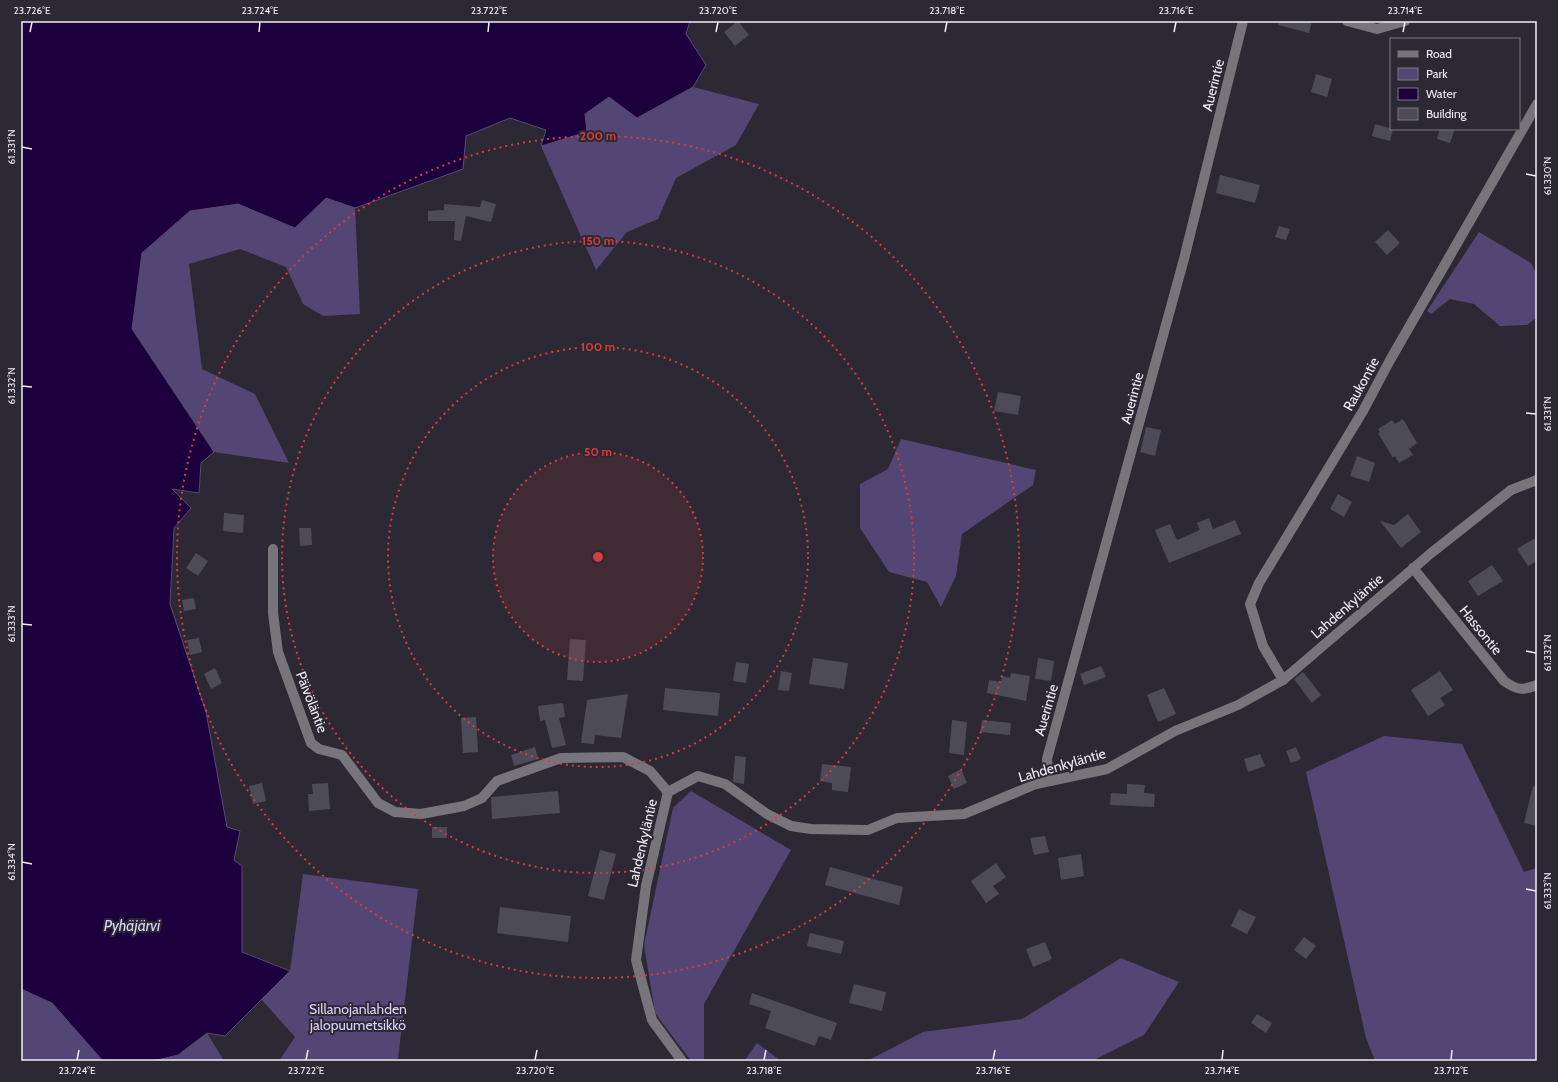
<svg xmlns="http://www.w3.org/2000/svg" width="1558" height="1082" font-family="Cabin,sans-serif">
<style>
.green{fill:#534574}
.water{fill:#1b003d;stroke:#5b4774}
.building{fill:#4e4b58}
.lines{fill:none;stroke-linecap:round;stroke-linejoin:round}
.minor{stroke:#77757b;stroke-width:10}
.ticks{fill:none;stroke:#efedf5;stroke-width:1.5}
.ring{fill:none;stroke:#d83c3c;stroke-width:2;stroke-dasharray:2 4}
.labels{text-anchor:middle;stroke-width:4;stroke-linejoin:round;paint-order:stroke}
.street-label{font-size:14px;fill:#efedf5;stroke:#2c2935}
.park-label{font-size:14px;fill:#dcd2fa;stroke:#2c2935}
.water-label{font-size:15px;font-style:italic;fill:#dfd4fd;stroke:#2c2935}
.centre{fill:#d83c3c;stroke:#2c2935;stroke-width:2}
.ring-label{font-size:12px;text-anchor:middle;font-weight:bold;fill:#d83c3c;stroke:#2c2935;stroke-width:4;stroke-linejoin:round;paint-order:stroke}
.neatline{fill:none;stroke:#efedf5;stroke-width:1.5}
.ticks-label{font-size:10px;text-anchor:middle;fill:#efedf5}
</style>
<rect width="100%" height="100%" fill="#2c2935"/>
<g class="green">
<polygon points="693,87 759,104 736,145 676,178 658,219 627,232 596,270 541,146 587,132 585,114 609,97 637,118"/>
<polygon points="326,198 355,208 360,314 323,316 303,304 286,267 240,249 189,264 202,369 255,394 289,463 214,452 132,329 142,253 190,211 238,204 295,228"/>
<polygon points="1479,232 1531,263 1537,275 1537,317 1527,325 1500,326 1474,304 1450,299 1431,314 1427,311"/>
<polygon points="901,439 1036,470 1033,485 962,534 956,576 941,607 927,582 889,572 860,528 860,484 888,469"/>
<polygon points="1384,736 1462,744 1524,872 1537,868 1537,1061 1375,1061 1366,1038 1306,772"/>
<polygon points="691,791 791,850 704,1004 704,1061 691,1061 655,1013 644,945 673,808"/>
<polygon points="303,874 418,889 398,1059 384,1061 279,1061 295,1037 261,999 290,971"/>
<polygon points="1121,958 1179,982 1144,1035 1092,1061 867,1061 923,1032 1022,1019"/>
<polygon points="21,989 52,1003 103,1061 21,1061"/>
<polygon points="207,1033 224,1061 153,1061 178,1055"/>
<polygon points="757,1043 781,1061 744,1061"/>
</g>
<polygon class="water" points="21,21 690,21 686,34 706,65 693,87 637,118 609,97 585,114 587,132 541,146 546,130 510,118 466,136 463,169 355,208 326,198 295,228 238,204 190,211 142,253 132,329 214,452 201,463 199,493 172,489 191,508 174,528 170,604 206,712 227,827 240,831 234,860 242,866 242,952 290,971 225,1036 207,1033 178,1055 153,1061 103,1061 52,1003 21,989"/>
<g class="building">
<polygon points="738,21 749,35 735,46 724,32"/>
<polygon points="1279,21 1312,21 1309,33 1278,25"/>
<polygon points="1316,74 1332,79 1327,97 1311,92"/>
<polygon points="1375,124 1393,129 1390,141 1372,136"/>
<polygon points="1440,129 1455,129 1450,143 1437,139"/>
<polygon points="1220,175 1260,185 1255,203 1216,193"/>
<polygon points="482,200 496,204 491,222 466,216 461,241 454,240 455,221 428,221 428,211 444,210 444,204 480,207"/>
<polygon points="1279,226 1290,229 1286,240 1275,237"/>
<polygon points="1388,230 1400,243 1387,255 1375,242"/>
<polygon points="998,392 1021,396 1018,415 994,411"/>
<polygon points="1403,419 1417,443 1409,449 1413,455 1399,463 1395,456 1393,458 1378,433 1380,432 1378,429 1392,420 1395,424"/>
<polygon points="1146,427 1161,430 1155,456 1140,452"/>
<polygon points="1357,456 1375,463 1369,482 1350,476"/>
<polygon points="1338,494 1352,502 1344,517 1330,509"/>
<polygon points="224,513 244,515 243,533 223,531"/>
<polygon points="1408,514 1421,532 1401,548 1380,521 1394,525"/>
<polygon points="1209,518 1213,529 1235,520 1241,534 1169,563 1155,530 1170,524 1177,540 1200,530 1197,523"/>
<polygon points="299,528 311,528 312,545 300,546"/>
<polygon points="1537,537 1537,561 1528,566 1517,549"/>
<polygon points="196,553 208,561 198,576 186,568"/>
<polygon points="1492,565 1503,581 1478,596 1468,581"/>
<polygon points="194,598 196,609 184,611 182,600"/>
<polygon points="199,638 202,652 190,655 187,640"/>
<polygon points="570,639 586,640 583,681 567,680"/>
<polygon points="813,658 848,663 844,689 809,684"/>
<polygon points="1038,658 1054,661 1051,681 1035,679"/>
<polygon points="736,662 749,664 746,683 733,681"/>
<polygon points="1101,666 1106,677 1084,685 1080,674"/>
<polygon points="215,668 222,683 211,689 204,674"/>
<polygon points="781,671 792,673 789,691 778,690"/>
<polygon points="1440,671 1453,690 1440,698 1445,705 1428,716 1411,690"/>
<polygon points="1303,672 1321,695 1312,703 1294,679"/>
<polygon points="1011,673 1030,676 1026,701 987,693 989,680 1001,682 1002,676 1010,678"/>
<polygon points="665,688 720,693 718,716 663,710"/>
<polygon points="1164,688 1176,714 1158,722 1147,695"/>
<polygon points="628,694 621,738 595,735 594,744 581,743 587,700"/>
<polygon points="563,703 565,717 559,718 566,745 552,748 545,720 540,721 538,706"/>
<polygon points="476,717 478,752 463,753 461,718"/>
<polygon points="952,720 967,722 964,755 949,753"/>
<polygon points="982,720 1011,723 1010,735 980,732"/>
<polygon points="535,747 538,759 514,766 511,755"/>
<polygon points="1296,747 1301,759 1291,763 1286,751"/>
<polygon points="1260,754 1265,766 1248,772 1244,759"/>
<polygon points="735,756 746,757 744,784 733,782"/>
<polygon points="822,764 851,767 848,792 832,790 832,783 820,781"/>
<polygon points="961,769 967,783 954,789 948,776"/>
<polygon points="262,783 266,801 253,804 249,786"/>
<polygon points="328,783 330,809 309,811 308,794 313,794 312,784"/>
<polygon points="1127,784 1145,785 1144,793 1155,794 1154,807 1110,805 1111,793 1127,794"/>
<polygon points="1533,786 1537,787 1537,826 1524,823"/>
<polygon points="558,791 560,813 492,819 491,797"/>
<rect x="432" y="827" width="15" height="11"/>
<polygon points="1045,836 1049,852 1034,855 1030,838"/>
<polygon points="600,850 616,854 604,900 588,896"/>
<polygon points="1081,854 1084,876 1061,880 1058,858"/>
<polygon points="996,863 1006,877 993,886 999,894 986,903 971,881"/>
<polygon points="830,867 903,887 899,905 825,885"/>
<polygon points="500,907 571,916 568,942 497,933"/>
<polygon points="1239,909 1256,917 1247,934 1231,926"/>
<polygon points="810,933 844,941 841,954 807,946"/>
<polygon points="1304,937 1316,946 1306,959 1294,950"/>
<polygon points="1045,942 1052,959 1033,967 1026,949"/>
<polygon points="854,984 886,992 882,1011 849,1003"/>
<polygon points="752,993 837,1023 831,1040 819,1036 815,1046 765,1028 771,1011 749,1004"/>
<polygon points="1257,1014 1272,1023 1266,1033 1251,1023"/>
</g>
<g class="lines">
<g class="minor">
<polyline points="1347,21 1377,29 1405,21"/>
<polyline points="273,549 273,613 278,652 311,743 319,749 342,755 378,803 395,812 421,814 464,806 482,798 497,781 561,758 623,757 650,771 668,792"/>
<path d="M1413 568 1504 681C1517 690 1522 691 1537 685"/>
<polyline points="1283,680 1263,646 1250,604 1259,583 1363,411 1389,362 1537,104"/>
<polyline points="1049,781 1047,759 1184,259 1243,21"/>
<polyline points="682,1061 652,1020 636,960 646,886 668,792 698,776 725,784 767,814 791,826 811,829 868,830 897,818 964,814 1036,784 1107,769 1175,731 1238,705 1283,680 1430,554 1511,490 1537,480"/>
</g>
</g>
<path class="ticks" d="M30 32 32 22M259 32 260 22M488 32 489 22M716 32 718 22M945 32 947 22M1174 32 1176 22M1403 32 1405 22M22 147 32 149M1526 174 1536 176M22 386 32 387M1526 413 1536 414M22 624 32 625M1526 651 1536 653M22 862 32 864M1526 889 1536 891M77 1060 79 1050M306 1060 308 1050M535 1060 537 1050M764 1060 766 1050M993 1060 995 1050M1222 1060 1223 1050M1451 1060 1452 1050"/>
<circle cx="598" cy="557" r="105" fill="#d83c3c" fill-opacity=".12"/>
<g class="ring">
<circle cx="598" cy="557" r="105"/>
<circle cx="598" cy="557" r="210"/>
<circle cx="598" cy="557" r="316"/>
<circle cx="598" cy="557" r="421"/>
</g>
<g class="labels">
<g class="street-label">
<text transform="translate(1213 85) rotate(-76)" y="5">Auerintie</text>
<text transform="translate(1361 384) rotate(-61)" y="5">Raukontie</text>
<text transform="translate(1132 398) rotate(-75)" y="5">Auerintie</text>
<text transform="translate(1347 606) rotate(-41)" y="5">Lahdenkyläntie</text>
<text transform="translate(1481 630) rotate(51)" y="5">Hassontie</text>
<text transform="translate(312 702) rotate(69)" y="5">Päivöläntie</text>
<text transform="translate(1046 710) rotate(-74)" y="5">Auerintie</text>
<text transform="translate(1062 765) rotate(-16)" y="5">Lahdenkyläntie</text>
<text transform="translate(642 843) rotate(-77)" y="5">Lahdenkyläntie</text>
</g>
<g class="park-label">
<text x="358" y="1014">Sillanojanlahden<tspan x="358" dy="16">jalopuumetsikkö</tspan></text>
</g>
<g class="water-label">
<text x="132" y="931">Pyhäjärvi</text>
</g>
</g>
<circle cx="598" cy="557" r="6" class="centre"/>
<g class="ring-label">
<text x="598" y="140">200 m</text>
<text x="598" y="245">150 m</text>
<text x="598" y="351">100 m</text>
<text x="598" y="456">50 m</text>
</g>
<rect width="1558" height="1082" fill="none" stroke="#2c2935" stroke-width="44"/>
<rect x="1390" y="38" width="130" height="92" fill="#2c2935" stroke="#7a7782"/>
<rect x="1398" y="51" width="20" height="6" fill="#77757b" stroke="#7a7782"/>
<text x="1426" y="58" font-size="12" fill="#efedf5">Road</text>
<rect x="1398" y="68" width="20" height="12" fill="#534574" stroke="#7a7782"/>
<text x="1426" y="78" font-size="12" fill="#efedf5">Park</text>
<rect x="1398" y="88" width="20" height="12" fill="#1b003d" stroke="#7a7782"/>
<text x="1426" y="98" font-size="12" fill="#efedf5">Water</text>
<rect x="1398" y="108" width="20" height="12" fill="#4e4b58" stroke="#7a7782"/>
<text x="1426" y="118" font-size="12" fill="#efedf5">Building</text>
<rect x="22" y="22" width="1514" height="1038" class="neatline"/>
<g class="ticks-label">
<text x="32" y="14">23.726°E</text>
<text x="260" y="14">23.724°E</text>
<text x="489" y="14">23.722°E</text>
<text x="718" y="14">23.720°E</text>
<text x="947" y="14">23.718°E</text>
<text x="1176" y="14">23.716°E</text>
<text x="1405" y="14">23.714°E</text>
<text transform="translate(11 147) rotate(-90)" y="4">61.331°N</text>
<text transform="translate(1547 176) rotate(-90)" y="4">61.330°N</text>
<text transform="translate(11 386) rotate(-90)" y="4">61.332°N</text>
<text transform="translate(1547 414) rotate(-90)" y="4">61.331°N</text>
<text transform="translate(11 624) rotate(-90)" y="4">61.333°N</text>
<text transform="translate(1547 653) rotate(-90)" y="4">61.332°N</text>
<text transform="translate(11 862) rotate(-90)" y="4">61.334°N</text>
<text transform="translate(1547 891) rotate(-90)" y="4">61.333°N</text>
<text x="77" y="1074">23.724°E</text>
<text x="306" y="1074">23.722°E</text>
<text x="535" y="1074">23.720°E</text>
<text x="764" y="1074">23.718°E</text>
<text x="993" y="1074">23.716°E</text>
<text x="1222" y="1074">23.714°E</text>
<text x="1451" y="1074">23.712°E</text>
</g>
</svg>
